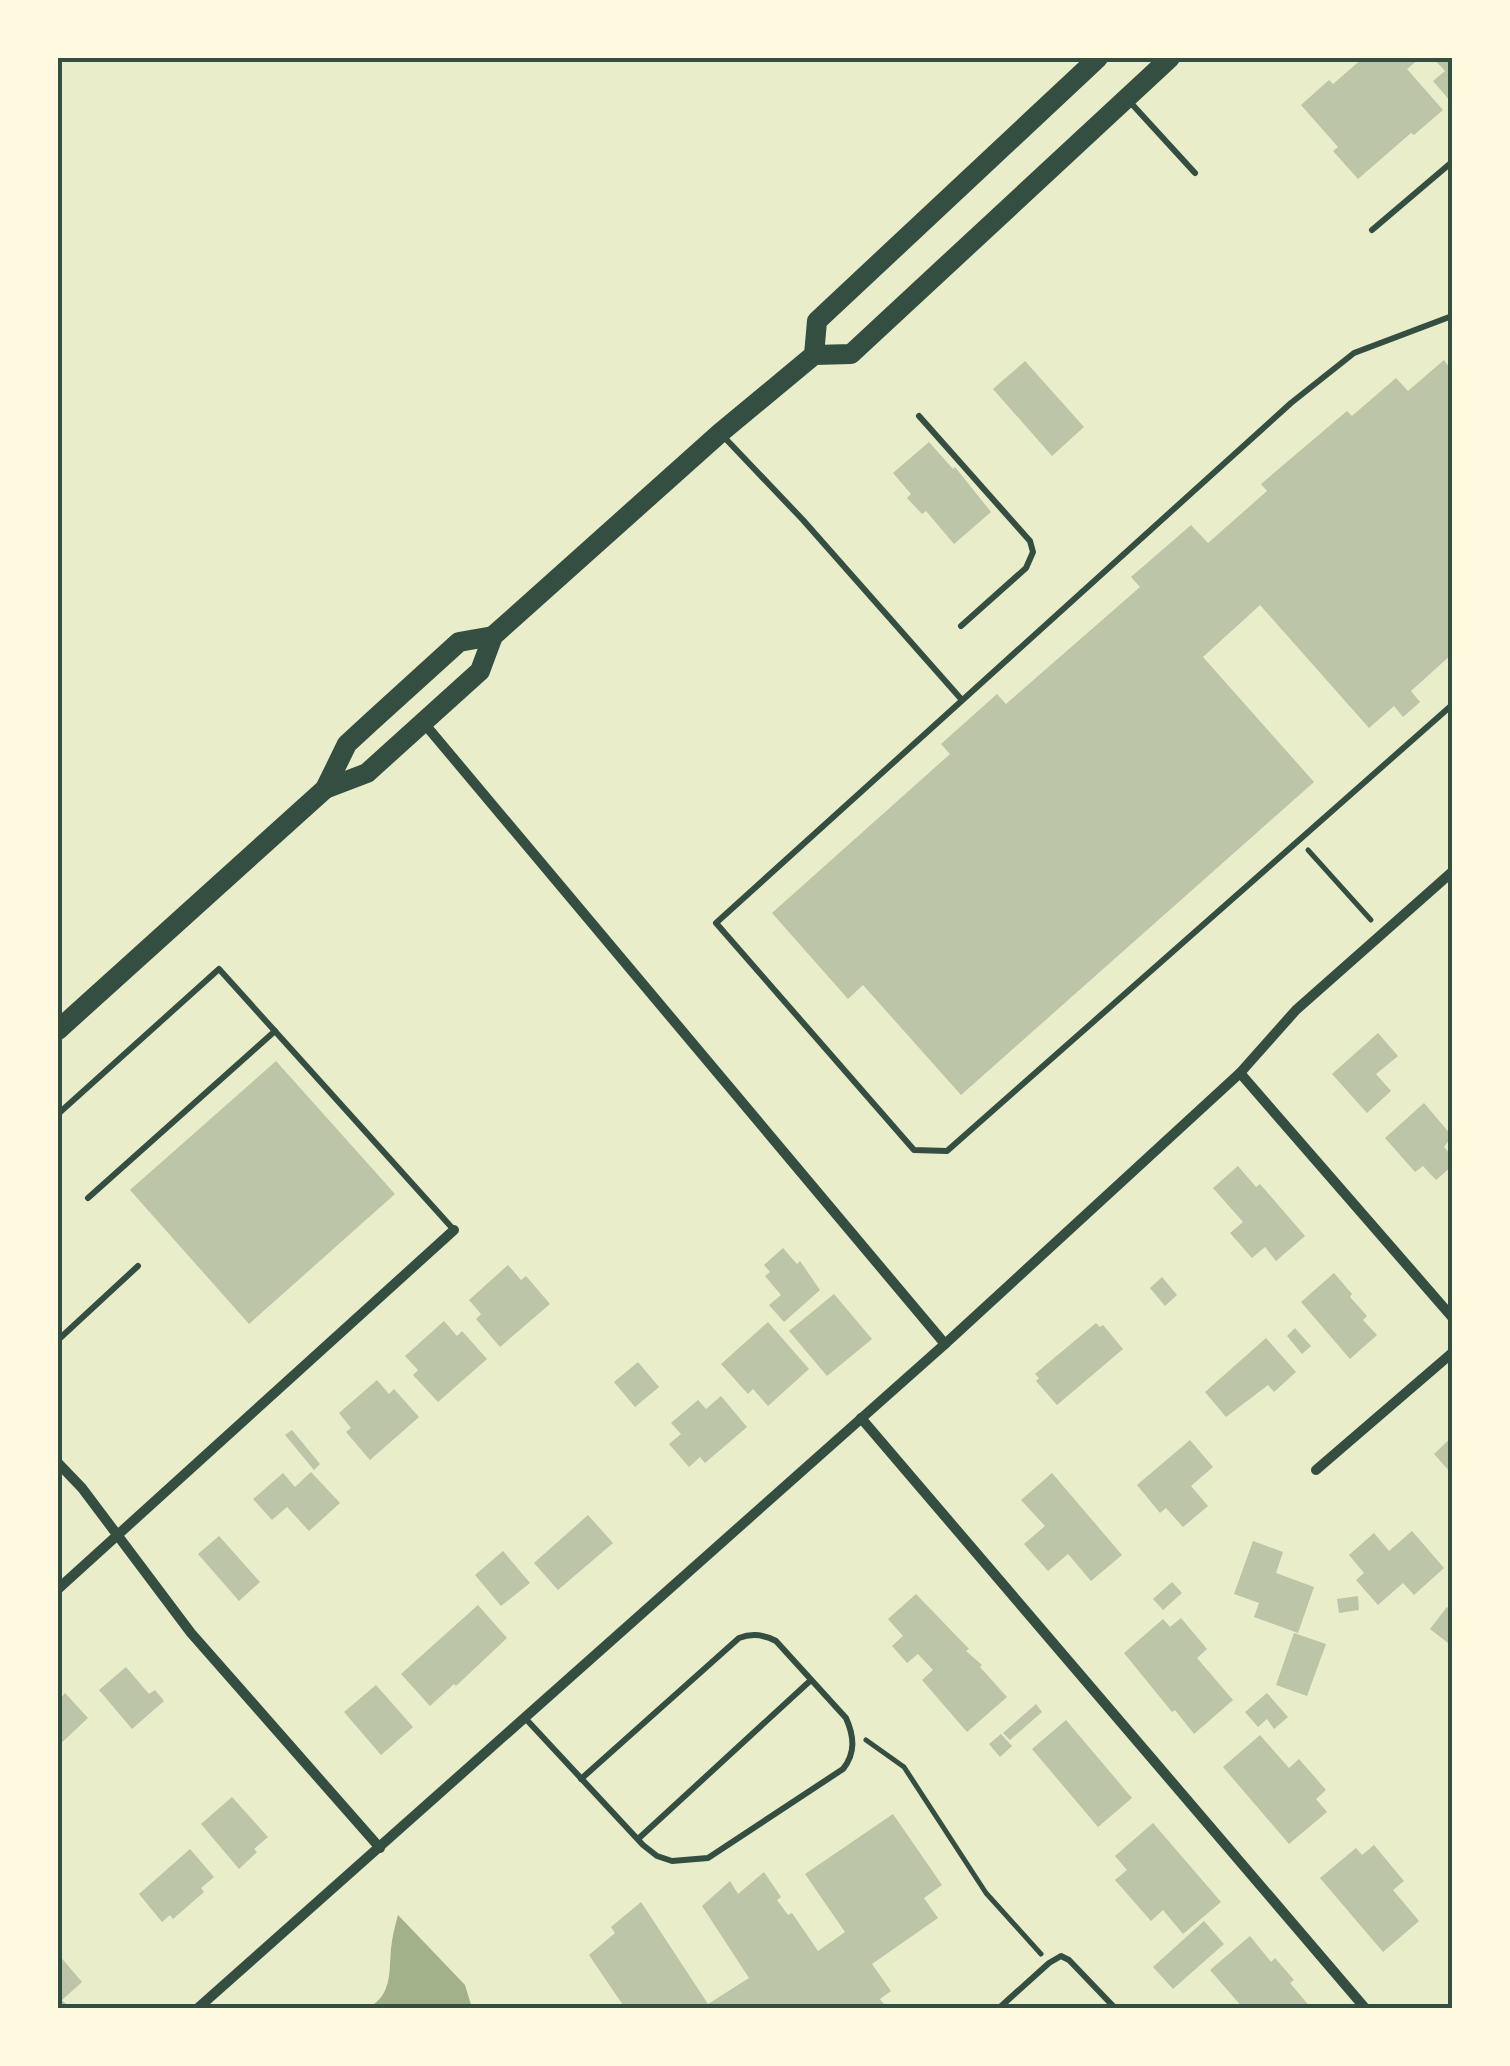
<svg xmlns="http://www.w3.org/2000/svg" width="1510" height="2066" font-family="Jost,sans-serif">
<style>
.water{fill:#a3b18a}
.building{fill:#bcc5a7}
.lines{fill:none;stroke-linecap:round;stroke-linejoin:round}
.path{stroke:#344e41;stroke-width:5}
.service{stroke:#344e41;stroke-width:6}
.minor{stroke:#344e41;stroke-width:10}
.primary{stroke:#344e41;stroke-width:20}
.neatline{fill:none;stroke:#344e41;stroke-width:4}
</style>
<rect width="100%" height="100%" fill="#e9edc9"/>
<path class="water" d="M398 1915 465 1985 472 2008H368C392 1995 389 1973 391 1949 392 1937 395 1926 398 1915Z"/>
<g class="building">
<polygon points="1363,58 1420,58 1407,69 1443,110 1414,135 1411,133 1358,179 1333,151 1338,147 1301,105 1329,80 1333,84"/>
<polygon points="1433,58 1452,58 1452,103 1433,81 1445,71"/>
<polygon points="1444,360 1452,371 1452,654 1411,691 1420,702 1403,717 1394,706 1369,728 1260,605 1203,657 1314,782 961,1095 863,985 848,999 772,913 950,754 941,744 997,694 1006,704 1140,587 1131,577 1191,525 1208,543 1267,491 1261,484 1347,411 1352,416 1396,378 1408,391"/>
<polygon points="1025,361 1084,427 1052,456 993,389"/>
<polygon points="929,442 953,469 955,467 991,512 954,544 926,511 922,514 907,498 911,494 893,473"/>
<polygon points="1378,1033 1398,1056 1376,1074 1391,1091 1367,1113 1332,1074"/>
<polygon points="276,1061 395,1194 249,1324 130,1190"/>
<polygon points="1424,1103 1452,1136 1444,1147 1452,1156 1452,1166 1436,1180 1423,1166 1415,1172 1385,1138"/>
<polygon points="1238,1166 1256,1187 1260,1184 1305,1236 1276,1261 1265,1247 1252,1258 1230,1233 1243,1222 1213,1188"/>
<polygon points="783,1248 797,1264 800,1261 820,1290 784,1322 769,1305 781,1295 765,1276 770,1272 764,1265"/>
<polygon points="508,1265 521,1280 526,1276 550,1304 500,1347 476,1319 481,1314 469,1300"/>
<polygon points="1334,1273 1352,1294 1350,1297 1367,1316 1363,1320 1377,1335 1350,1359 1301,1302"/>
<polygon points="1162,1277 1177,1295 1165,1306 1150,1288"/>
<polygon points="834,1294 872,1339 827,1376 789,1331"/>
<polygon points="444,1321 457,1336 462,1331 487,1359 438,1402 413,1375 418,1370 405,1356"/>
<polygon points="768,1322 809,1369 768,1406 753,1389 748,1394 721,1364"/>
<polygon points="1096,1323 1100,1327 1103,1325 1123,1349 1057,1405 1036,1381 1039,1378 1035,1374"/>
<polygon points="1295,1328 1311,1346 1302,1354 1287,1336"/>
<polygon points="1266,1338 1296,1372 1274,1392 1268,1385 1226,1417 1205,1392"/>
<polygon points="638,1362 659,1387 635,1407 614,1382"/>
<polygon points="377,1380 389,1394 394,1389 419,1417 370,1460 346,1432 351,1428 339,1413"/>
<polygon points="721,1396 747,1427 705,1463 700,1457 689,1467 669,1444 681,1434 671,1423 698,1400 706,1409"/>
<polygon points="292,1430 320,1464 314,1470 285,1435"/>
<polygon points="1452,1437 1452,1474 1434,1454"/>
<polygon points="1190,1440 1213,1467 1191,1486 1208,1506 1183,1527 1166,1508 1160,1513 1137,1485"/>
<polygon points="311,1472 340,1503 309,1531 287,1507 272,1520 253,1499 283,1473 295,1487"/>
<polygon points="1052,1473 1122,1555 1091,1581 1068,1554 1048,1571 1024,1544 1045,1526 1021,1500"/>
<polygon points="588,1515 613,1543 558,1590 534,1563"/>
<polygon points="1412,1531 1444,1568 1414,1595 1403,1583 1378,1605 1356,1580 1364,1573 1349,1555 1374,1533 1389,1551"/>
<polygon points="219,1536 260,1582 239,1601 198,1554"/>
<polygon points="1253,1541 1283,1552 1276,1573 1314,1587 1298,1633 1254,1617 1259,1603 1234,1594"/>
<polygon points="503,1551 530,1583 501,1606 475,1575"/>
<polygon points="1172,1582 1182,1593 1163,1610 1153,1599"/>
<polygon points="916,1594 969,1649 966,1651 982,1665 980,1667 1007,1697 967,1732 922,1680 933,1670 918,1654 907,1663 892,1646 903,1636 888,1619"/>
<polygon points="1358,1596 1359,1610 1339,1613 1337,1599"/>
<polygon points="478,1605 507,1638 456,1686 454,1684 430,1706 401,1674"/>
<polygon points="1447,1607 1452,1611 1452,1646 1430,1629"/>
<polygon points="1181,1618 1207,1649 1197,1658 1233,1700 1194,1734 1175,1710 1172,1712 1124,1653 1163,1619 1170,1627"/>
<polygon points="1294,1633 1326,1644 1307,1696 1276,1685"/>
<polygon points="126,1667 149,1694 155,1690 164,1701 132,1729 99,1690"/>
<polygon points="376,1685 413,1727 381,1755 344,1712"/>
<polygon points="65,1693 88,1718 58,1746 58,1701"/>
<polygon points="1267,1693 1288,1717 1274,1729 1267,1719 1258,1727 1245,1712"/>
<polygon points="1036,1704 1042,1712 1010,1740 1003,1733"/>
<polygon points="1066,1720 1132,1798 1098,1827 1032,1749"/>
<polygon points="1001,1734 1012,1746 1000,1757 989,1744"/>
<polygon points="1260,1735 1289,1768 1299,1759 1326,1790 1316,1799 1327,1812 1289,1844 1223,1767"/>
<polygon points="232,1797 268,1837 254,1849 257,1852 239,1869 201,1824"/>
<polygon points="893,1814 942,1885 924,1898 938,1918 872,1964 891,1991 880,1999 887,2008 625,2008 589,1955 615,1933 611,1927 641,1902 708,2004 749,1978 702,1906 730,1881 738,1894 764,1872 781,1897 777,1900 788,1915 792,1913 818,1951 845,1932 805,1874"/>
<polygon points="1153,1823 1221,1902 1183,1934 1163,1910 1151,1921 1115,1880 1127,1870 1115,1856"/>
<polygon points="1374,1845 1404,1881 1393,1890 1419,1921 1383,1952 1320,1878 1356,1848 1362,1855"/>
<polygon points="190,1849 214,1877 201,1888 204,1892 173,1919 170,1915 162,1922 139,1894"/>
<polygon points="1204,1921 1224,1944 1173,1989 1153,1967"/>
<polygon points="1250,1936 1271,1962 1275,1958 1294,1980 1290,1983 1311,2008 1243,2008 1210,1970"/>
<polygon points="58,1954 82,1982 62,2000 70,2008 58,2008"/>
</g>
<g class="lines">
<g class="path">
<polyline points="1308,850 1371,920"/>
<polyline points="866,1740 904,1767 986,1893 1041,1954"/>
</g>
<g class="service">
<polyline points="1130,102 1195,173"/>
<polyline points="1372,230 1452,162"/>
<polyline points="1452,316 1354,353 1291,403 716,923 914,1150 947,1151 1452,705"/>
<polyline points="919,416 1030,541 1033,552 1026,568 961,626"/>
<polyline points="724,437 803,520 962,700"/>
<polyline points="58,1114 219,969 454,1230"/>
<polyline points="88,1198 275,1031"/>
<polyline points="58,1340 138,1266"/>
<path d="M525 1718 643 1845 657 1856 672 1861 708 1858 843 1769C856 1753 854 1736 846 1718L776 1641C763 1634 752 1633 739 1638L581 1779"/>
<polyline points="638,1839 811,1680"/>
<polyline points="999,2008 1049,1963 1061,1956 1069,1960 1115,2008"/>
</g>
<g class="minor">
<polyline points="423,722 945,1344"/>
<polyline points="1240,1073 1452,1317"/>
<polyline points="861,1418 1365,2008"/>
<polyline points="58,1463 82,1488 191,1633 380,1848"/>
<polyline points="1316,1470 1452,1353"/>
<polyline points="58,1589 454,1230"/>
<polyline points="198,2008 945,1344 1240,1073 1296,1010 1452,872"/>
</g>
<g class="primary">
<polyline points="814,355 817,321 1098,58"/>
<polyline points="325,789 367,773 480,671 493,636 720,433 814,355 851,354 1170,58"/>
<polyline points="58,1030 325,789 347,744 372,721 459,642 493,636"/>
</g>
</g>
<rect width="1510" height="2066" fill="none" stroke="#fefae0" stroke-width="120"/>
<rect x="60" y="60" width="1390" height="1946" class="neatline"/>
</svg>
